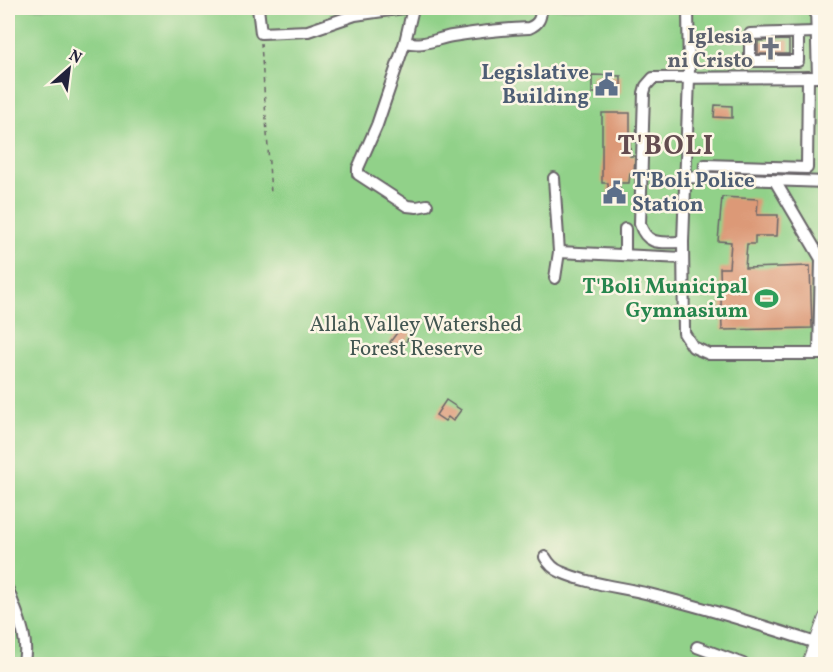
<svg xmlns="http://www.w3.org/2000/svg" width="833" height="672" font-family="Vollkorn,serif">
<style>
.green{fill:#91d189;stroke:#5a7a62;stroke-width:1.5}
.building{fill:#dc9977}
.lines{fill:none;stroke-linecap:round;stroke-linejoin:round}
.minor-casing{stroke:#686467;stroke-width:14}
.major-casing{stroke:#686467;stroke-width:16}
.path{stroke:#686467;stroke-width:1.5;stroke-dasharray:4.5 4.5;stroke-linecap:butt}
.minor{stroke:#fff;stroke-width:10}
.major{stroke:#fff;stroke-width:14}
.labels{text-anchor:middle;stroke-width:5;stroke-linejoin:round;paint-order:stroke}
.worship-label{font-size:21px;font-weight:bold;fill:#5b616d;stroke:#fcf5e5;text-anchor:end}
.service-label{font-size:21px;font-weight:bold;fill:#4e5e75;stroke:#fcf5e5;text-anchor:end}
.leisure-label{font-size:21px;font-weight:bold;fill:#27864d;stroke:#fcf5e5;text-anchor:end}
.park-label{font-size:21px;fill:#435752;stroke:#fcf5e5}
.district-label{font-size:27px;font-weight:bold;letter-spacing:1.5px;fill:#634c50;stroke:#fcf5e5}
</style>
<rect width="100%" height="100%" fill="#fcf5e5"/>
<filter id="ink" filterUnits="userSpaceOnUse"><feTurbulence type="fractalNoise" baseFrequency=".0167" numOctaves="2"/><feDisplacementMap in="SourceGraphic" scale="12" xChannelSelector="R" yChannelSelector="G"/><feConvolveMatrix kernelMatrix="1 2 1 2 8 2 1 2 1" color-interpolation-filters="sRGB"/></filter>
<filter id="wash" filterUnits="userSpaceOnUse"><feTurbulence type="fractalNoise" baseFrequency=".008" numOctaves="4" result="noise"/><feDisplacementMap in="SourceGraphic" scale="24" xChannelSelector="R" yChannelSelector="G"/><feGaussianBlur stdDeviation="1.35" result="paint"/><feColorMatrix in="noise" values="0 0 0 0 0 0 0 0 0 0 0 0 0 0 0 0 0 1.4 0 .05"/><feComposite in="paint" operator="in"/></filter>
<g filter="url(#wash)">
<rect width="100%" height="100%" fill="#e9dfba"/>
<rect class="green" x="8" y="8" width="817" height="656"/>
<g id="blocks">
<g class="building">
<polygon points="789,40 789,54 758,54 758,41"/>
<polygon points="592,75 621,76 621,93 592,93"/>
<polygon points="715,105 732,106 732,118 714,117"/>
<polygon points="602,113 630,113 630,156 635,156 634,173 630,173 629,183 620,183 620,200 609,201 608,183 602,183"/>
<polygon points="722,197 758,199 757,215 778,215 777,236 755,236 755,244 747,244 745,268 810,266 812,328 722,330 720,268 729,268 731,242 718,241"/>
<polygon points="402,326 412,333 400,350 390,342"/>
<polygon points="446,400 461,410 453,421 448,417 445,421 436,415"/>
</g>
</g>
</g>
<g filter="url(#ink)">
<use href="#blocks" fill-opacity="0" stroke="#686467" stroke-width="1.5"/>
<g class="lines">
<defs>
<g id="minor">
<polyline points="258,8 261,33 308,31 355,15 404,8"/>
<polyline points="413,8 405,42 377,125 358,168 358,174 407,206 417,207 427,205"/>
<polyline points="688,8 689,78 683,242 684,333 693,347 709,354 826,354"/>
<polyline points="816,8 818,77"/>
<polyline points="798,33 798,61 750,61 750,34 816,32"/>
<path d="M405 42C423 47 435 39 452 36 478 32 503 29 529 28 539 24 541 18 541 8"/>
<polyline points="685,177 826,182"/>
<polyline points="554,178 559,252 555,278"/>
<polyline points="704,178 705,165 807,168 808,77"/>
<polyline points="775,181 821,259 819,354"/>
<polyline points="625,229 625,255"/>
<path d="M683 242C663 242 647 247 640 224L644 93 646 86 653 78 826 77"/>
<polyline points="559,252 683,258"/>
<path d="M545 557C549 564 553 569 561 572 588 584 621 587 649 594 706 608 761 625 816 643"/>
<path d="M8 590C16 612 31 641 23 664"/>
<polyline points="697,647 743,664"/>
</g>
<polyline id="major" points="809,664 826,618"/>
</defs>
<use href="#minor" class="minor-casing"/>
<use href="#major" class="major-casing"/>
<g class="path">
<polyline points="261,43 271,194"/>
<polyline points="653,176 675,177"/>
</g>
<use href="#minor" class="minor"/>
<use href="#major" class="major"/>
</g>
</g>
<defs>
<symbol id="church-bare" viewBox="-9 -9 18 18"><path d="M-1.2-6h2.4v3.5h3.3v2.4h-3.3V6h-2.4V-.1h-3.3v-2.4h3.3Z" fill="#6b7280" stroke="#fcf5e5" stroke-width="2.5" paint-order="stroke"/></symbol>
<symbol id="civic-bare" viewBox="-9 -9 18 18"><path d="M-.6-6.5H3V-4.5H.6V-3L4-1V1h2V6H-6V1h2V-1L-.6-3ZM-1.2 2.5V6h2.4V2.5Z" fill="#5c6f8a" stroke="#fcf5e5" stroke-width="2.5" paint-order="stroke"/></symbol>
<symbol id="stadium-bare" viewBox="-9 -9 18 18"><path d="M0-5a6.5 5 0 1 0 0 10a6.5 5 0 1 0 0-10ZM-3.5-1.8h7v3.6h-7Z" fill="#2e9e5b" stroke="#fcf5e5" stroke-width="2.5" paint-order="stroke"/></symbol>
</defs>
<g fill-rule="evenodd">
<use href="#church-bare" x="754" y="32" width="33" height="33"/>
<use href="#civic-bare" x="590" y="68" width="33" height="33"/>
<use href="#civic-bare" x="598" y="176" width="33" height="33"/>
<use href="#stadium-bare" x="750" y="282" width="33" height="33"/>
</g>
<g class="labels">
<g class="worship-label">
<text x="753" y="43">Iglesia<tspan x="753" dy="24">ni Cristo</tspan></text>
</g>
<g class="service-label">
<text x="589" y="79">Legislative<tspan x="589" dy="24">Building</tspan></text>
<text x="632" y="187" text-anchor="start">T'Boli Police<tspan x="632" dy="24">Station</tspan></text>
</g>
<g class="leisure-label">
<text x="748" y="293">T'Boli Municipal<tspan x="748" dy="24">Gymnasium</tspan></text>
</g>
<g class="park-label">
<text x="416" y="331">Allah Valley Watershed<tspan x="416" dy="24">Forest Reserve</tspan></text>
</g>
<g class="district-label">
<text x="666" y="154">T'BOLI</text>
</g>
</g>
<rect width="833" height="672" fill="none" stroke="#fcf5e5" stroke-width="30"/>
<g transform="translate(69 69) rotate(28)" stroke="#fcf5e5" stroke-width="4.5" paint-order="stroke">
<path d="M0-4.5L10 22L0 15L-10 22Z" fill="#22223b"/>
<text y="-9" font-size="16" font-weight="bold" text-anchor="middle" fill="#22223b">N</text>
</g>
</svg>
